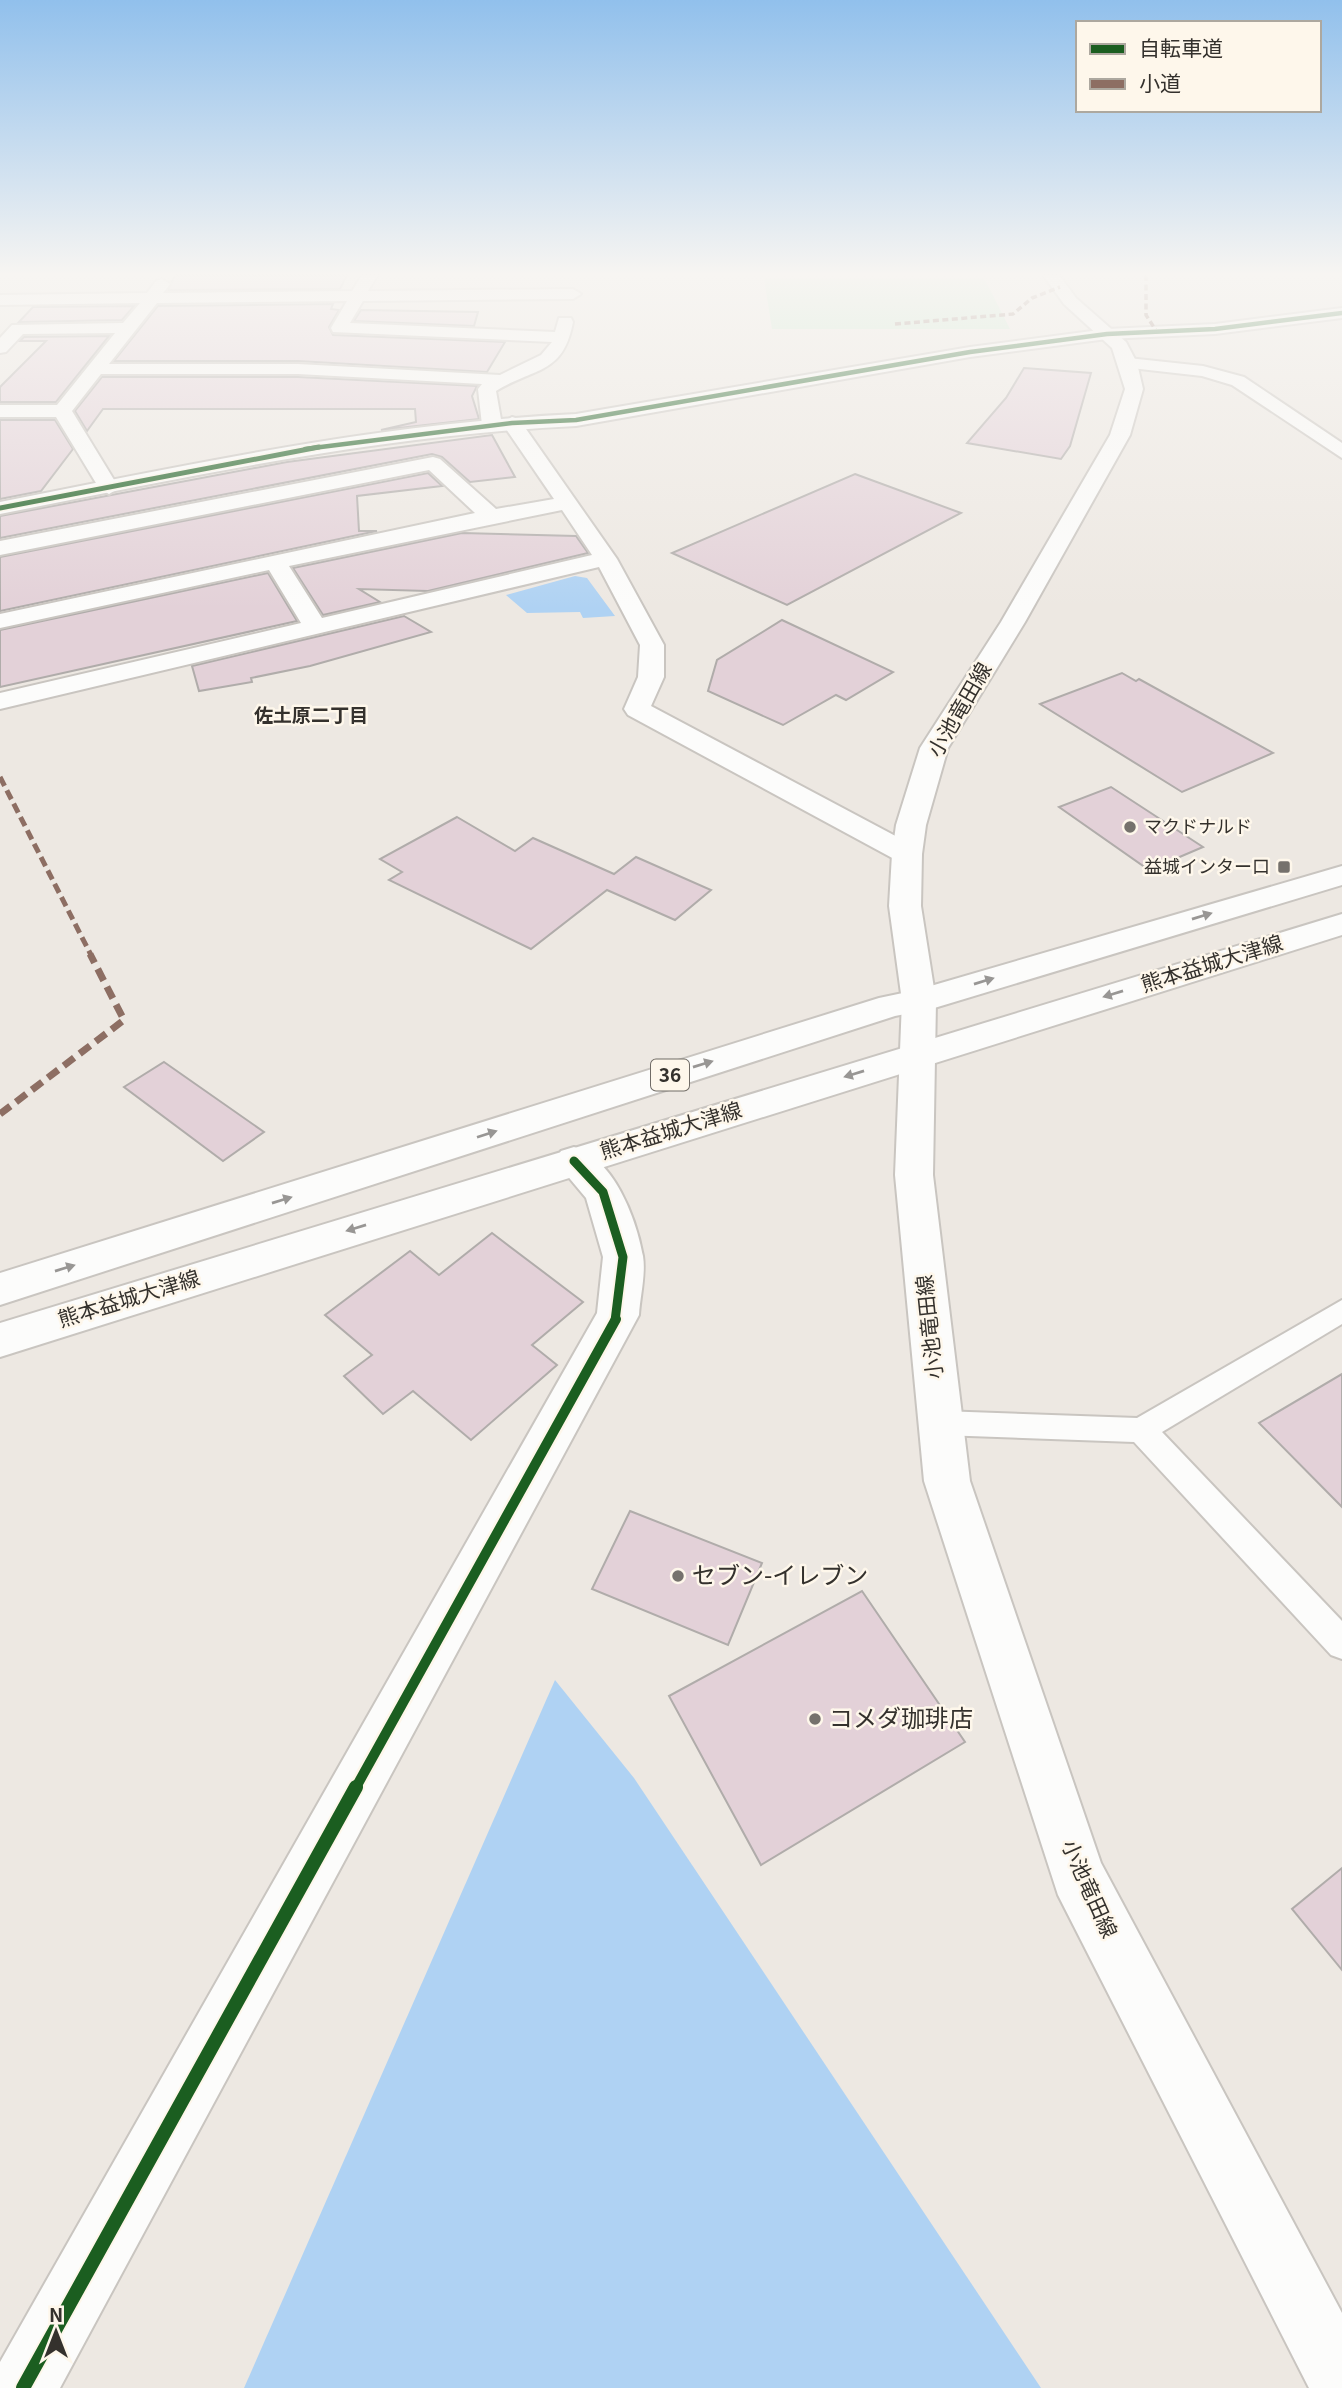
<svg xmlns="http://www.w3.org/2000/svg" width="1342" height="2388" font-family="Georgia,'Noto Sans JP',serif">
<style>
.green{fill:#c3e9cd}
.water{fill:#afd2f3}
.building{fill:#e3d1d8;stroke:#b0acaa;stroke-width:2}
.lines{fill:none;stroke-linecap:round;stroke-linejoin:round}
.service-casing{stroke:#c9c5c0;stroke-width:4}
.minor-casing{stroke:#c9c5c0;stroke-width:4}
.tertiary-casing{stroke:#c9c5c0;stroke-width:4}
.secondary-casing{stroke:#c9c5c0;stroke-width:4}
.primary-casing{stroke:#c9c5c0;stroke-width:4}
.service{fill:#fcfcfb;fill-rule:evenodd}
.minor{fill:#fcfcfb;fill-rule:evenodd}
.tertiary{fill:#fcfcfb;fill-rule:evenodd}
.secondary{fill:#fcfcfb;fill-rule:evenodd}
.primary{fill:#fcfcfb;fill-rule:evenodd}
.quiet-far2{stroke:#8d6e63;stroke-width:3.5;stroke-dasharray:6 3.5;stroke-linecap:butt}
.quiet-far1{stroke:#8d6e63;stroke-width:5;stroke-dasharray:10 5;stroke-linecap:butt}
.quiet{stroke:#8d6e63;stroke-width:7;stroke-dasharray:13 7;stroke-linecap:butt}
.cycleway-far4-casing{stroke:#fef7eb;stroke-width:6}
.cycleway-far3-casing{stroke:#fef7eb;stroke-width:8}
.cycleway-far2-casing{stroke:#fef7eb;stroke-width:13}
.cycleway-far1-casing{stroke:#fef7eb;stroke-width:15}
.cycleway-casing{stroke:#fef7eb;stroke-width:18}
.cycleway-far4{stroke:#1b5e20;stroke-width:4.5}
.cycleway-far3{stroke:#1b5e20;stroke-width:5}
.cycleway-far2{stroke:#1b5e20;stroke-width:9}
.cycleway-far1{stroke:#1b5e20;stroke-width:10}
.cycleway{stroke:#1b5e20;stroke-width:14}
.oneway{fill:#989694}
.poi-dot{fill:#75716c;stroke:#fef7eb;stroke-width:2.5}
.labels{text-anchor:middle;stroke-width:5;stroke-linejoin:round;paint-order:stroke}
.far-poi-label{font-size:18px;fill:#34312d;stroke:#fef7eb;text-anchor:start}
.far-neighbourhood-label{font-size:19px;font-weight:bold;fill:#34312d;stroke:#fef7eb}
.shield{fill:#fef7eb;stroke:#716c66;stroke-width:2}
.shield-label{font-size:19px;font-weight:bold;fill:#34312d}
.street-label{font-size:21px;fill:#34312d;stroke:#fef7eb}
.near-poi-label{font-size:24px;fill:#34312d;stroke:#fef7eb;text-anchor:start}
</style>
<rect width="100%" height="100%" fill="#ede8e2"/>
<polygon class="green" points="764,278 984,278 1010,329 772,329"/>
<g class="water">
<polygon points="575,576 587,578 615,616 583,618 580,612 527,613 506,595"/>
<polygon points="555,1680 634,1778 1041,2388 244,2388"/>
</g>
<g class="building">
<polygon points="175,275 347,275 340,289 168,290"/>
<polygon points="333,304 331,309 339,310 329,327 333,335 505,342 487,372 298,361 114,361 158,306"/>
<polygon points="134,306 122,320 19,322 33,307"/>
<polygon points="361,310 478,312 474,326 354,321"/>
<polygon points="109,336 56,402 0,402 0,387 46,341 20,341 24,337"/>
<polygon points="1024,368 1091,373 1070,446 1061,459 967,443 1006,398"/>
<polygon points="102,377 298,377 477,386 472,396 479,419 381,430 416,422 415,409 103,409 87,431 75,411"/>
<polygon points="0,420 55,420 73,449 41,491 0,499"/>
<polygon points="492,435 515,477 470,482 442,457 432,454 0,538 0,516 287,462"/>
<polygon points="428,473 442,486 357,496 359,531 377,531 0,611 0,557"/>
<polygon points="855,474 961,513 787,605 672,553"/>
<polygon points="462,533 576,536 588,553 428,591 359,589 380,602 323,615 293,568"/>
<polygon points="268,573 297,621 0,687 0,630"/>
<polygon points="404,616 431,632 310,666 251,678 252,682 199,691 192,666"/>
<polygon points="782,620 893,672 846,700 836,695 783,725 708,691 717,660"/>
<polygon points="1122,673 1136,681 1139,679 1273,753 1182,792 1040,704"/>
<polygon points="1111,787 1203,847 1149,870 1059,807"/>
<polygon points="457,817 515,851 533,838 614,874 636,857 711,890 675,920 607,890 531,949 389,880 402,872 380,859"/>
<polygon points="164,1062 264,1132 223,1161 124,1087"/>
<polygon points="492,1233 583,1302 532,1345 557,1365 471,1440 413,1391 383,1414 344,1376 372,1355 325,1315 410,1251 439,1275"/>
<polygon points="1342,1374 1342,1507 1259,1423"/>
<polygon points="630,1511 762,1563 728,1645 592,1589"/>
<polygon points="862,1591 965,1742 761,1865 669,1696"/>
<polygon points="1342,1868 1342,1970 1292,1909"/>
</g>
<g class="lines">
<defs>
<polygon id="service" points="1342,1300 1342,1324 1162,1432 1342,1621 1342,1659 1331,1655 1134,1442 941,1435 931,1432 927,1423 931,1414 941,1411 1137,1418"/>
<g id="minor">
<path d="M362 275 377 276 368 291 573 289 581 294 573 299 363 301 350 323 555 332 559 318H571L573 322C563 375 535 367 496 391L502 425 492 431 482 425 478 389 482 384 298 374H101L72 411 119 488 109 494 99 488 56 417H0V405H57L115 333 23 334 6 352 0 353V338L12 325 123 323 140 303 0 305V295L147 293 156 281 162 279 170 284 163 293 352 291ZM347 301 331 328 333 332 552 342 541 355 500 375 298 364H109L157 303Z"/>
<polygon points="1128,358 1203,366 1244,377 1342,443 1342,458 1232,385 1202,376 1122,367 1119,363 1122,359"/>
<path d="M512 417 519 419 617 559 664 645V677L651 706 918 848 922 854 918 860 907 863 896 860 628 715 624 709 638 677 640 645 599 567 0 709V693L301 623 269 570 0 628V614L475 513 429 470 0 555V541L433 457 440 459 496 509 554 499 502 423ZM562 510 592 555 322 618 289 566Z"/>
</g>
<g id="tertiary">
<path d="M1342 308V318L1215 334 1107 339 970 357 576 426C381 435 191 476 0 514V502C191 464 381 423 576 414L970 347 1107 329 1215 324Z"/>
<path d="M574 1147C614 1159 636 1218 643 1256 646 1274 640 1297 639 1315L60 2388H0V2362L597 1313 603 1257 586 1198 555 1161 561 1151Z"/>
</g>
<polygon id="secondary" points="1043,275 1059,275 1076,298 1126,342 1137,363 1143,389 1130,435 1025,622 948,748 926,825 922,854 921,906 936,1001 933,1175 970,1481 1101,1863 1342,2313 1342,2388 1309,2388 1058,1895 924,1481 895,1175 902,1001 889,906 892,854 896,825 920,748 1001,622 1110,435 1125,389 1112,348 1064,304"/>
<g id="primary">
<polygon points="1342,866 1342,885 931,1009 895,1016 0,1305 0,1273 879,998 917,990"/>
<polygon points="1342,914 1342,935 0,1357 0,1323"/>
</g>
</defs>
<use href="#service" class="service-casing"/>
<use href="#minor" class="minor-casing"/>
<use href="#tertiary" class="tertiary-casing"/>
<use href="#secondary" class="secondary-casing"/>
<use href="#primary" class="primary-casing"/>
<use href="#service" class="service"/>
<use href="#minor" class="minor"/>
<use href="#tertiary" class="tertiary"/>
<use href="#secondary" class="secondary"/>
<use href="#primary" class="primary"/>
<g class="quiet-far2">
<polyline points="1146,275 1146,315 1157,332"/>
<polyline points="895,324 1013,314 1032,298 1060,287"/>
</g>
<polyline class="quiet-far1" points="0,777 91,955"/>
<polyline class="quiet" points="0,1114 124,1020 90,954"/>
<defs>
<polyline id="cycleway-far4" points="305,449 512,423 576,420 970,352 1107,334 1215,329 1342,313"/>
<polyline id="cycleway-far3" points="0,508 319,447"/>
<polyline id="cycleway-far2" points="574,1161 603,1192 623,1257 615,1321"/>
<polyline id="cycleway-far1" points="355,1789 616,1319"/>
<polyline id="cycleway" points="23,2388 356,1787"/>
</defs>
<use href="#cycleway-far4" class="cycleway-far4-casing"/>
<use href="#cycleway-far3" class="cycleway-far3-casing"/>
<use href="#cycleway-far2" class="cycleway-far2-casing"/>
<use href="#cycleway-far1" class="cycleway-far1-casing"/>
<use href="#cycleway" class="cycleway-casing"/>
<use href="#cycleway-far4" class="cycleway-far4"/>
<use href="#cycleway-far3" class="cycleway-far3"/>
<use href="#cycleway-far2" class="cycleway-far2"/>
<use href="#cycleway-far1" class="cycleway-far1"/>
<use href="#cycleway" class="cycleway"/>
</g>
<defs><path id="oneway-solid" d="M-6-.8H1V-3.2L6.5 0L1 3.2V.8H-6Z" transform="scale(1.75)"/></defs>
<g class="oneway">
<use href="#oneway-solid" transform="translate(1202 916) rotate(-17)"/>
<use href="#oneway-solid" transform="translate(984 981) rotate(-17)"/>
<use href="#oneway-solid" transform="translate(1113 994) rotate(163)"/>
<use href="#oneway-solid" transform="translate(703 1064) rotate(-17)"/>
<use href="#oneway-solid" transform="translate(854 1074) rotate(163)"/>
<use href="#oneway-solid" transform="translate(487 1134) rotate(-18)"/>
<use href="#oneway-solid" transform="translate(282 1200) rotate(-17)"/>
<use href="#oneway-solid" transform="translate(356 1228) rotate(163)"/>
<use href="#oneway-solid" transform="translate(65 1268) rotate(-17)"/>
</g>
<linearGradient id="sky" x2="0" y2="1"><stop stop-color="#91c0ec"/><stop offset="0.45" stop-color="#f7f5f2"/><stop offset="1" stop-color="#f7f5f2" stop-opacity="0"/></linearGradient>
<rect width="1342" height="609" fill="url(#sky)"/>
<g class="poi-dot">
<circle cx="1130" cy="827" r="7"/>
<rect x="1277" y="860" width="14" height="14" rx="3.5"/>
<circle cx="678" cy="1576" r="7"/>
<circle cx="815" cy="1719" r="7"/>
</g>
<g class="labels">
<g class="far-poi-label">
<text x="1144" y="833">マクドナルド</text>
<text x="1270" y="873" text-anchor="end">益城インター口</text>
</g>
<g class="far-neighbourhood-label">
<text x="311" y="722">佐土原二丁目</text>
</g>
<rect class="shield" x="651" y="1059.5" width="38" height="31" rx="5"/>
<g class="shield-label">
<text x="670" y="1082">36</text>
</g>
<g class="street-label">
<text transform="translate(960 710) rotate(-60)" y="7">小池竜田線</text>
<text transform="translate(1212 964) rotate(-17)" y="7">熊本益城大津線</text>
<text transform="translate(671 1131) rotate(-17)" y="7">熊本益城大津線</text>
<text transform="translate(129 1299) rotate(-17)" y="7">熊本益城大津線</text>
<text transform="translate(930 1327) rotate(-96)" y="7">小池竜田線</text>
<text transform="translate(1089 1889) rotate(66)" y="7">小池竜田線</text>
</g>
<g class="near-poi-label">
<text x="692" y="1584">セブン-イレブン</text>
<text x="829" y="1727">コメダ珈琲店</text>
</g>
</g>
<rect x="1076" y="21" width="245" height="91" fill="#fef7eb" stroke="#ada89f" stroke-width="2"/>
<rect x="1090" y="44" width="35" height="10" fill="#1b5e20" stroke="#ada89f" stroke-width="2"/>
<text x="1139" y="56" font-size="21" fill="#34312d">自転車道</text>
<rect x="1090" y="79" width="35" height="10" fill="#8d6e63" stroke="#ada89f" stroke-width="2"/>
<text x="1139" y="91" font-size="21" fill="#34312d">小道</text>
<g transform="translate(56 2332)" stroke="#fef7eb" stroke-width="5" paint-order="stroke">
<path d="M0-5L12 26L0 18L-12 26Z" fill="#34312d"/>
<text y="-10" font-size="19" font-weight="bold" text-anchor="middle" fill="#34312d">N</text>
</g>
</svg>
